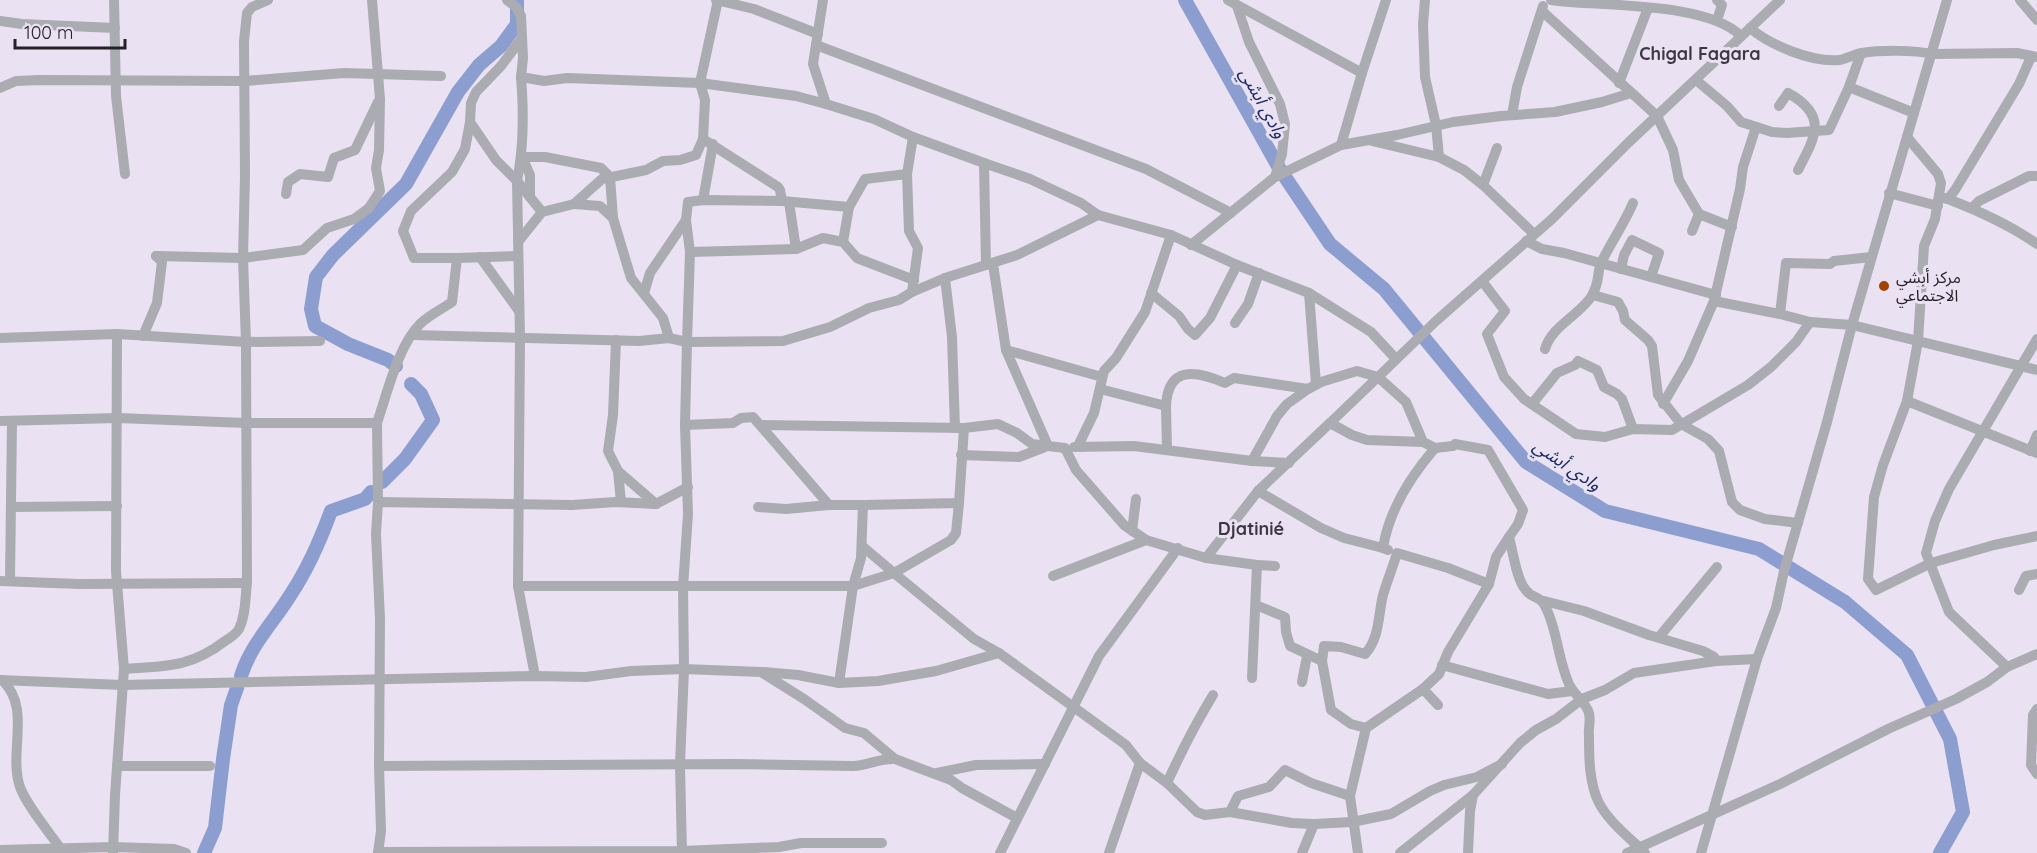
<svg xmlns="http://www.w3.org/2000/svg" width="2037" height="853" font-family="Quicksand,'Noto Sans Arabic',sans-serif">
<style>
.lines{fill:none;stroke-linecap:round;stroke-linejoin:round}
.river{stroke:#8c9ed0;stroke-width:14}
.minor{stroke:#ababb2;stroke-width:10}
.poi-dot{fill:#a44301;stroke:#eae2f2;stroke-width:2}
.labels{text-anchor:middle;stroke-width:6;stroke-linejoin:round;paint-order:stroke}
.poi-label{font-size:16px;fill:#242126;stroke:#eae2f2;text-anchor:start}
.neighbourhood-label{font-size:18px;font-weight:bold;fill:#3d3743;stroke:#eae2f2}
.water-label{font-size:18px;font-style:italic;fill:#1a2964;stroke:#eae2f2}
</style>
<rect width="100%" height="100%" fill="#eae2f2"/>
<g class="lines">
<g class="river">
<polyline points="1185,0 1279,168 1330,244 1384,289 1526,462 1605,511 1759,549 1845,602 1907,655 1950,739 1963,812 1940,853"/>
<polyline points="396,366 388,360 348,344 315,326 311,309 316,277 333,255 406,184 458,92 479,65 501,46 517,24 517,0"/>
<polyline points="382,482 405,459 433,420 421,394 411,384"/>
<path d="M241 676C251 644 274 622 291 594 309 567 320 541 331 511L365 499 371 492"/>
<polyline points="204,853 215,828 223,759 231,705 237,688"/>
</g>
<g class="minor">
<polyline points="114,0 116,96 125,174"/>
<polyline points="507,0 516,7 521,16 523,58 521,77 544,81 567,78 700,83 796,96 826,104 874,119 913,137 984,163"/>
<polyline points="716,0 754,9 818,34"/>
<polyline points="823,0 813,64 826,104"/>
<polyline points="1228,0 1362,73"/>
<polyline points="1386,0 1362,73 1341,145 1397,135 1453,122 1501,116 1555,112 1602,102 1631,93"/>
<polyline points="1425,0 1423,24 1425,77 1436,125 1439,157 1464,170 1483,185 1534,234"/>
<path d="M1551 0C1600 7 1706 1 1741 36"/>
<polyline points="1947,0 1852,325 2037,370"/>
<polyline points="2020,0 2037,20"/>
<polyline points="1237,6 1249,42 1280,104 1285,124 1282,154 1275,177"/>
<polyline points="1542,11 1657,116 1673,150 1679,180 1699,214 1732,227"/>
<polyline points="1717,20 1722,5 1717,0"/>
<polyline points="0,21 22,24 115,28"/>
<path d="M1750 28C1770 45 1812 63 1840 60 1848 58 1855 54 1862 53 1880 50 1915 50 1932 54L2017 53 2037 57"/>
<polyline points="522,38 501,66 476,92 471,103 470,122 496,160 517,181 520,338 518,586 535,676"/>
<polyline points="816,45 1146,169 1231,213"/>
<path d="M521 77C524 113 524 146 517 181L542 212"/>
<polyline points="1696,80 1727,106 1741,122 1772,132 1787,133 1829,130 1849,87 1861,53"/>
<polyline points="1619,83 1648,8"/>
<polyline points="1849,87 1914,113"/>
<polyline points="0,88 16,81 40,80 245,81 344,73 441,76"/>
<path d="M1779 106 1788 93C1828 115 1816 136 1798 170"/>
<polyline points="1512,115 1517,87 1543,6"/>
<polyline points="1907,137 1938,174 1941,183 1935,219 1924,246 1918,341 1907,401 1883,465 1874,497 1868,579 1876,590 1931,563 1994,545 2037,536"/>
<polyline points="703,139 778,187 780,190 782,201"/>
<polyline points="1372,141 1439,157"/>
<polyline points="907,174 865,179 849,207 782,201 703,200 688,202 686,220 690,252 687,342 783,341 830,327 869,308 899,300 912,292 918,248 909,231 907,174 913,137"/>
<polyline points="1483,185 1497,148"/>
<polyline points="1889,193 1938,206"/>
<polyline points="286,194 288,182 300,174 328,177 334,158 355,150 378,102"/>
<polyline points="530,197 530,175 522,157 545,157 601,168 610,177 613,218 631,278 663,318 669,338"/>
<polyline points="1939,197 1948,199 1955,190 2019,84 2031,57"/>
<path d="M1948 199C1979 211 2010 225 2037 244"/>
<polyline points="703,200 713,144"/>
<polyline points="789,202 796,249"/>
<polyline points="574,204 600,206 613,218"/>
<polyline points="1972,208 1979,201 2029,176 2037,176"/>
<polyline points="1692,231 1699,214"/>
<polyline points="1526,241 1542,249 1564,253 1716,295"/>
<polyline points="518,242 542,212 574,204 602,179 646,170 663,161 680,160 696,155 703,139 705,100 700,83 718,0"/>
<polyline points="843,242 849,207"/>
<polyline points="1191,245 1275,177 1341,145"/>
<polyline points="690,252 796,249 823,238 843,242 857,258 914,280"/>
<polyline points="156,256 243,258 303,250 327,228 354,219 369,208 380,191 376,168 379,150 380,99 372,0"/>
<polyline points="480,257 519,311"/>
<polyline points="457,258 414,258 403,231 411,211 452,172 465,149 470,122"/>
<polyline points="993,264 1006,350 1048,446 1065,448 1076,470 1124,525 1146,540 1206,558"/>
<polyline points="986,265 984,163 1030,179 1081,203 1098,215 1171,235 1237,265 1309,293 1371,332 1396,359"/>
<polyline points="1621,269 1624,255 1632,240 1659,253 1651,277"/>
<polyline points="945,278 952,337 955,428"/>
<polyline points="1482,281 1505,311 1487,334 1504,377 1524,399 1576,434 1605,437 1633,429 1672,430 1748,385 1771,367 1796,342 1810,322"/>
<polyline points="912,292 945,278 1017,255 1098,215"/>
<polyline points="644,293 650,273 686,220"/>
<polyline points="1151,293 1179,316 1188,329 1195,335 1210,318 1237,265"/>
<polyline points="1309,293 1316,384"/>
<polyline points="1593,295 1618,302 1623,311 1625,320 1648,340 1652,346 1658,395 1681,424 1708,439 1719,451 1732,502 1740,510 1765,519 1798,523"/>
<polyline points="1780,314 1786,263 1830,264 1834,261 1871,257"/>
<polyline points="1235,323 1248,304 1259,273"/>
<polyline points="117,334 246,342 320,341"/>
<polyline points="412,335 639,341 669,338 687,342 685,425 688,514 683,587 684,669 680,764 682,853"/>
<polyline points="143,336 157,303 162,262 156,256"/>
<polyline points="0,338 117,334 116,571 124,669 115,795 113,853"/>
<polyline points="616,340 613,415 608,451 618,471 621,502"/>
<path d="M1545 349C1552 326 1578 316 1591 297 1601 282 1596 272 1602 261 1612 241 1624 224 1633 203"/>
<polyline points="1006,350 1102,377"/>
<polyline points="1378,377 1330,423 1352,435 1367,440 1423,442"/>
<polyline points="1100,389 1166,406 1167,450"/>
<polyline points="1907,401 2037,453"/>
<polyline points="1532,404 1557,373 1575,365 1578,361 1597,370 1604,387 1617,394 1622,399 1633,429"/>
<polyline points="1663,404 1688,361 1714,301 1740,189 1743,167 1756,127"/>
<path d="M1166 406C1168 366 1195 370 1225 383L1234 378 1308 389"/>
<path d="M0 421 118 418 246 423H377C387 394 398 346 420 324 429 315 442 309 452 302L457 258 518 256"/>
<polyline points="377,423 378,502"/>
<polyline points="1330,423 1258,491 1321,528 1344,538 1383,548"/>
<polyline points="685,425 733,423 741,418 753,417 829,505 863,505 861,558 853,586 839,683"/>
<polyline points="761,425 964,428 998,424 1017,433 1032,444 1048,446"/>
<polyline points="1078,446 1094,413 1104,371 1116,358 1145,312 1171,235"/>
<polyline points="1074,447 1134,446 1252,461 1289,463"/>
<polyline points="2030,451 2037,435"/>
<polyline points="961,455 1019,457 1045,447"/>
<polyline points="1252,461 1277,416 1287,404 1308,389 1321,382 1357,371 1378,377"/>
<polyline points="618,471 656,504"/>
<polyline points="863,505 959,503 964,428"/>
<polyline points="11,507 117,506"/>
<polyline points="758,507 786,509 829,505"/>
<polyline points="1132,531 1136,499"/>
<polyline points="862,546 894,573 951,540 956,533 959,503"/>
<path d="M1388 550 1383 548C1389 510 1410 477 1435 448"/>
<polyline points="1257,565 1275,566"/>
<polyline points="1053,576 1146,540"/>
<polyline points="0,581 79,584 247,583"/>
<polyline points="10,581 12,421"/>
<polyline points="518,586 853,586 894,573 974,639 999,653 1126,745 1140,763 1109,853"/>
<polyline points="2019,590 2026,576 2037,574"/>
<polyline points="1544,601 1584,611 1649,635 1703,651 1714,657 1716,661 1757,659"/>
<polyline points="1256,605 1285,617 1286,632 1290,646 1322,661"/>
<polyline points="1659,637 1717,567"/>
<polyline points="1442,665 1548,694 1572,691"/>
<polyline points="2007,667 1949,612 1926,553 1935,521 1949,489 2037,339"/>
<path d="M124 669C165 666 190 668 225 641 230 638 236 634 239 629 246 615 245 598 247 583L246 342 243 258 245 176 244 41 247 13 252 7 268 0"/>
<polyline points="764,672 798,675 839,683 878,681 936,671 999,653"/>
<polyline points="1252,678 1257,565 1206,558 1258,491"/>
<polyline points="0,680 122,685 535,676 586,677 631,671 684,669 761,672 804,699 845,728 864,733 895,759 951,780 962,788 1017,818"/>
<path d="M2 680C32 708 8 752 20 787 27 806 49 832 61 849"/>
<polyline points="1302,682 1307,656"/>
<polyline points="1423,689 1438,705"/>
<polyline points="2037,709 2033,715 2031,765 2037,774"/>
<path d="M1366 728 1351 724 1331 710 1322 661 1324 646 1341 647 1365 654C1380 638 1378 615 1383 595 1387 581 1393 567 1397 553L1448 568 1489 584"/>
<polyline points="1140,763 1167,783 1197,812 1205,815 1230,812 1292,823 1314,824 1352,822 1391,814 1430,791 1444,785 1477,777 1502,764"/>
<polyline points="117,766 210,766"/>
<path d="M379 766 737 764 853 766C869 765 880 758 895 759"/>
<polyline points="937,773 976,765 1045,764"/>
<path d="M1167 783C1181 752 1196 723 1213 695"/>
<polyline points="1230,812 1238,796 1269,787 1285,770 1311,783 1350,796"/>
<polyline points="0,850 113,847 174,849 186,853"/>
<polyline points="378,852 682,851 779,847 801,843 882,843"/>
<polyline points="378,853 381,831 379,766 380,619 376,534 378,502 572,505 615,502 656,504 688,487"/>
<polyline points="1000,853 1099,656 1178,548"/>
<polyline points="1302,853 1314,824"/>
<polyline points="1358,853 1350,796 1366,728 1423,689 1439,674 1448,652 1489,584 1496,557 1509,537"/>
<polyline points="1400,853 1473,795"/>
<polyline points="1468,853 1470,811 1473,795 1520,743 1536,730 1556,719 1582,699 1605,690 1634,673 1716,661"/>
<polyline points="1627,853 1780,784 1890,728 1956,699 1987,682 2007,667 2037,654"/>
<path d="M1645 853C1630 838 1609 822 1599 803 1589 783 1589 757 1589 736 1588 728 1591 721 1589 713 1585 701 1574 695 1569 684 1558 660 1558 634 1547 610 1541 594 1532 600 1525 589 1516 578 1513 551 1509 537L1518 524 1523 510 1488 450 1455 444 1453 446 1435 448 1423 442 1406 402 1378 377 1436 321 1552 219 1629 142 1780 0"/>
<polyline points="1701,853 1757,659 1776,608 1784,571 1827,422 1852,325 1810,322 1780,314 1714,301"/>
</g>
</g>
<circle class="poi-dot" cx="1884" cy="286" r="6"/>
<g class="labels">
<g class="poi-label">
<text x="1896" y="283">مركز أبشي<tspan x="1896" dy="18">الاجتماعي</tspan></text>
</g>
<g class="neighbourhood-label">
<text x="1700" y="60">Chigal Fagara</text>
<text x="1251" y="535">Djatinié</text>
</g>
<g class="water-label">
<text transform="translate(1263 103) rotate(61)" y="6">وادي أبشي</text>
<text transform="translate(1567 465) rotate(34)" y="6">وادي أبشي</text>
</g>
</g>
<path d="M15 39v9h110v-9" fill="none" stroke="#242126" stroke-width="3"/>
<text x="24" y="39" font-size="18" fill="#242126" stroke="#eae2f2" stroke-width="4.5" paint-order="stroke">100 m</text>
</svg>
